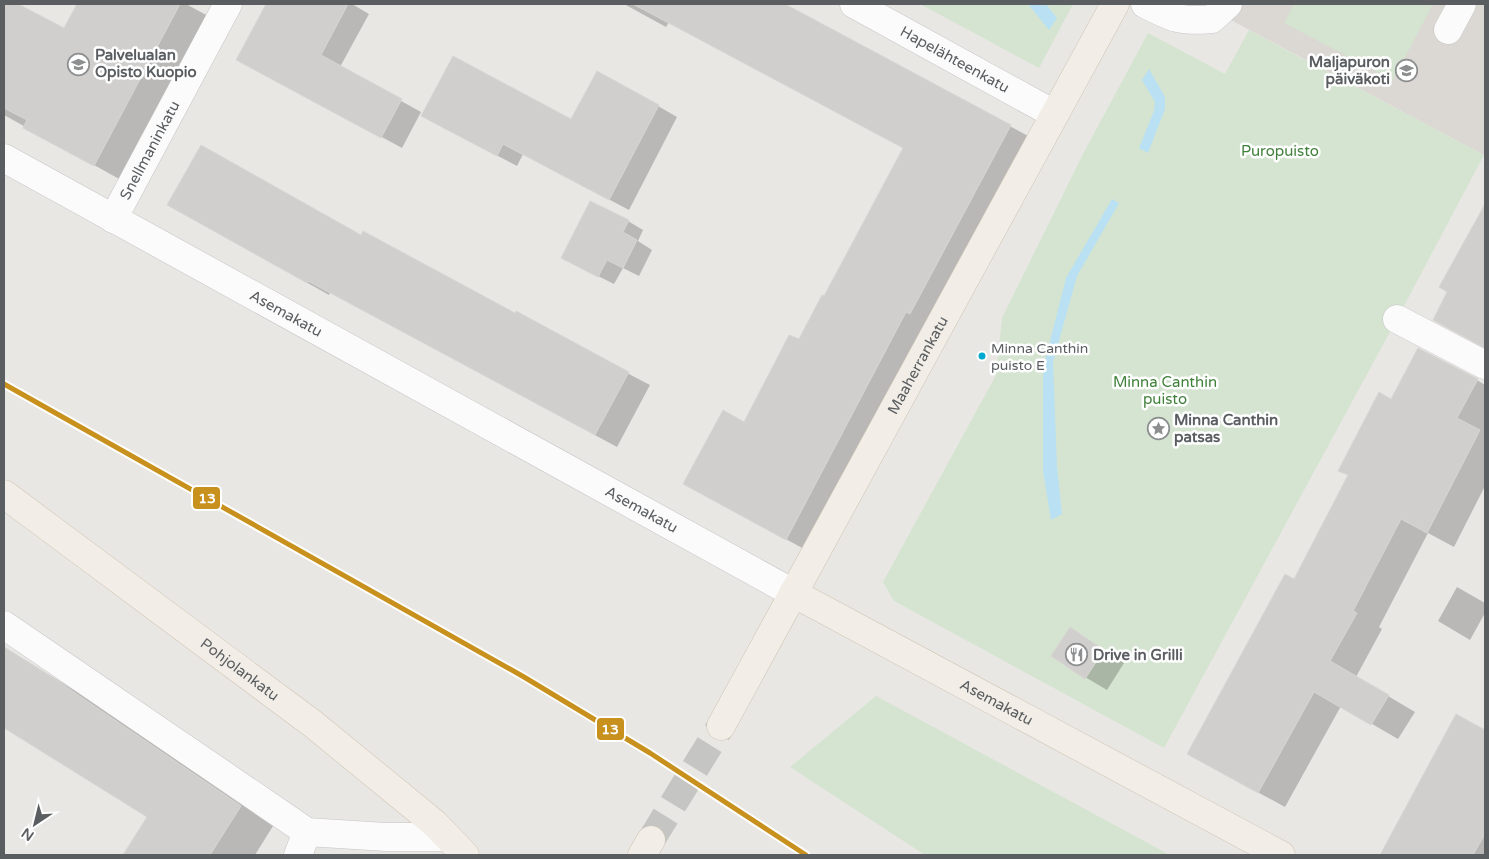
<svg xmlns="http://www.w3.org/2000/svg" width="1489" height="859" font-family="'Varela Round',sans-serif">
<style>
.education{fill:#dbd7d3}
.green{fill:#d4e4d0}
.water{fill:#b9e1f3}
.shadow{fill:#0003}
.building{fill:#d1cfcd;stroke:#d8d6d3}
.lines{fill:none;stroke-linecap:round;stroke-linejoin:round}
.major-tunnel{stroke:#c5c5c3;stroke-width:28;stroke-dasharray:28 14;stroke-linecap:butt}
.minor-casing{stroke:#c5c5c5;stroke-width:29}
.major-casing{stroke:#d0c4b3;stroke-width:29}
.minor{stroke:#fcfbfb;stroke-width:28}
.major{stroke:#f2eee7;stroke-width:28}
.rail-1-casing{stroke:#fff;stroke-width:9}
.rail-1{stroke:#c8901d;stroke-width:5}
.bus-dot{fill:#00a9ce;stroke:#fff;stroke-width:2}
.labels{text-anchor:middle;stroke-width:5;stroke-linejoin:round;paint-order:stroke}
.bus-label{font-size:14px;fill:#5a5e61;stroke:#fff;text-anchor:start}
.poi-label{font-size:15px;font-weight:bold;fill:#5a5e61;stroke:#fff;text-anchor:start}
.street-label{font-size:15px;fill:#5a5e61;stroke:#fff}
.park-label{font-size:15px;fill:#40803a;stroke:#fff}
.line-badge{stroke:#fff;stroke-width:2}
.badge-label{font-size:14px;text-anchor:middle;font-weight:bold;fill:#fff}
</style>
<rect width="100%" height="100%" fill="#e9e7e4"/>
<polygon class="education" points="1201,4 1485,4 1485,152 1484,155"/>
<g class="green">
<polygon points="920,4 1073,4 1039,68"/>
<polygon points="1294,4 1433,4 1393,80 1284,23"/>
<polygon points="1249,30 1484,155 1397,319 1164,748 894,601 883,582 996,375 1002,318 1083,154 1148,33 1225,74"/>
<polygon points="876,696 1170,855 925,855 790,767"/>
</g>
<g class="water">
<polygon points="1028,4 1046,4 1057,18 1049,30"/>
<polygon points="1149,69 1165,97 1165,109 1148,153 1139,148 1154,111 1155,102 1142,80"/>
<polygon points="1112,199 1119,203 1077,276 1053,362 1057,466 1062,514 1051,520 1043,471 1043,369 1066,278"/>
</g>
<g class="shadow">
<polygon points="4,4 15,4 65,30 79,4 186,4 208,16 121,180 4,115"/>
<polygon points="268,4 352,4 369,14 340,67 421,112 402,148 238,59"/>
<polygon points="624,4 782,4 1030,137 806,550 684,484 745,424 800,341 825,298 905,148 669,22 666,27"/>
<polygon points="658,106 677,117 629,210 523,154 517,166 442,127 572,120"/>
<polygon points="1485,206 1485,347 1456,332 1449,292 1441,287"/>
<polygon points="190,217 516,315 650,385 617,447 330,292 329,295"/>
<polygon points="628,221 643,230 638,241 652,250 639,276 623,268 614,284 578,266"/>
<polygon points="1477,380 1485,385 1485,430 1484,434 1485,435 1485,486 1454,547 1428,533 1379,627 1382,629 1356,677 1415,712 1398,739 1341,706 1285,807 1215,769 1295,581 1392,401"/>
<polygon points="1457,587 1485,603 1485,613 1470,640 1438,621"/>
<polygon points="1071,629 1124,663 1107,690 1085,677"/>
<polygon points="4,647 93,702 273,826 255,855 125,855 149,817 4,726"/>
<polygon points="1457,716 1485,731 1485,855 1394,855 1385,850"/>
</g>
<g class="building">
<polygon points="4,4 18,4 64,28 77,4 180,4 94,166 23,128 27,120 4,108"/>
<polygon points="266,4 348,4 321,55 402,99 381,138 236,60"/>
<polygon points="633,4 785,4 1011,125 910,314 906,312 786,540 683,484 723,410 744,422 789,335 799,339 822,295 824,296 903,148"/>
<polygon points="453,56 571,119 597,71 659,105 609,200 503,144 497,156 421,116"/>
<polygon points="201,145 361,235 363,231 515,313 516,311 629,372 595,435 308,281 307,283 167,205"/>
<polygon points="590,201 629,220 623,232 637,240 623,268 607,260 598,277 561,258"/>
<polygon points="1485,204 1485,348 1433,320 1447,292 1439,287"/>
<polygon points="1418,348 1478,379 1457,418 1480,430 1427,533 1401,519 1353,611 1357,613 1330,661 1389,695 1371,725 1314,692 1258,793 1187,754 1285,574 1294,579 1348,475 1338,471 1379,392 1391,399"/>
<polygon points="1070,627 1104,650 1085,679 1051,656"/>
<polygon points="4,647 59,682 241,806 210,855 123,855 147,817 4,728"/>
<polygon points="1456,714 1485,730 1485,834 1473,855 1380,855"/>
</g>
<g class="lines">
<polyline class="major-tunnel" points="651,840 721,726"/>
<defs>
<g id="minor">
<path id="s1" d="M854 4 1054 114"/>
<path d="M1145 4C1172 18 1181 22 1212 19L1228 4"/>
<polyline points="1448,30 1462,4"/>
<path id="s2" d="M4 158 793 593"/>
<path id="s3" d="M113 219 228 4"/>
<polyline points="1397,319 1485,365"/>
<polyline points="4,625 307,832"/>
<polyline points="298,855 307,832 386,837 447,837"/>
</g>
<g id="major">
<path id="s4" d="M4 494 313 724 434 823 465 855"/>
<path id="s5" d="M793 593 1281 855"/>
<path id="s6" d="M721 726 1115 4"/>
<polyline points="642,855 651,840"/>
</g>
</defs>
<use href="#minor" class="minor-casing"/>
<use href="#major" class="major-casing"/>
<use href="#minor" class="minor"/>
<use href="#major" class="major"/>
<defs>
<polyline id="rail-1" points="4,384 524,677 650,753 806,855"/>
</defs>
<use href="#rail-1" class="rail-1-casing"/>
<use href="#rail-1" class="rail-1"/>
</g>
<defs>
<symbol id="school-ring" viewBox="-11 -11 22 22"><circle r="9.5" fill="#fff" stroke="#8c8e8f" stroke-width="1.5"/><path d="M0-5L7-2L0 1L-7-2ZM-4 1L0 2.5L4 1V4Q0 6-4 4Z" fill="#8c8e8f"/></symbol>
<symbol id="sight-ring" viewBox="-11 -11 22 22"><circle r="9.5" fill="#fff" stroke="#8c8e8f" stroke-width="1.5"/><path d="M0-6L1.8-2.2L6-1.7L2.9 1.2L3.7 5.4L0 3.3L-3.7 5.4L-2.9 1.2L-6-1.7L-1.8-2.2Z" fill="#8c8e8f"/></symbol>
<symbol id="restaurant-ring" viewBox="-11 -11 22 22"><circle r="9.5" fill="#fff" stroke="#8c8e8f" stroke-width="1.5"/><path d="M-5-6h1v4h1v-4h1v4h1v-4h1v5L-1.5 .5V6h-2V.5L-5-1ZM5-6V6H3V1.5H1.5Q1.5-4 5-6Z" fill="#8c8e8f"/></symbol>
</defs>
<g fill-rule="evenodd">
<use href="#school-ring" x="66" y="52" width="25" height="25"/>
<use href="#school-ring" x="1394" y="58" width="25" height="25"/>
<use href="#sight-ring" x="1146" y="416" width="25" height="25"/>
<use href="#restaurant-ring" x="1064" y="642" width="25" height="25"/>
</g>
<circle class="bus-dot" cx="982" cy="356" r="4.5"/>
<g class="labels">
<g class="bus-label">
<text x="991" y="353">Minna Canthin<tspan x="991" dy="17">puisto E</tspan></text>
</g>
<g class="poi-label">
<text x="95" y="60">Palvelualan<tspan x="95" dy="17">Opisto Kuopio</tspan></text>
<text x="1390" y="67" text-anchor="end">Maljapuron<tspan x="1390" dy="17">päiväkoti</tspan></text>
<text x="1174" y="425">Minna Canthin<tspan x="1174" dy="17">patsas</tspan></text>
<text x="1093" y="660">Drive in Grilli</text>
</g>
<g class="street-label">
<text dy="5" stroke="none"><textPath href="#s1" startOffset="115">Hapelähteenkatu</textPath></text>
<text dy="5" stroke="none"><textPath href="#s3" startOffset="78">Snellmaninkatu</textPath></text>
<text dy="5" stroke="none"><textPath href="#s2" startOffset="322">Asemakatu</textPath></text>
<text dy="5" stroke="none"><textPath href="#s6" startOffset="411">Maaherrankatu</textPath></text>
<text dy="5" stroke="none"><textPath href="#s2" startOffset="728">Asemakatu</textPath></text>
<text dy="5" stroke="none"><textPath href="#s4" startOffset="294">Pohjolankatu</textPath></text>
<text dy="5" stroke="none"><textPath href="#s5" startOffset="231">Asemakatu</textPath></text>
</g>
<g class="park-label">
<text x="1280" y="156">Puropuisto</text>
<text x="1165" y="387">Minna Canthin<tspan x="1165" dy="17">puisto</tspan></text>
</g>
</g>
<g class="line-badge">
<rect x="192" y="486" width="29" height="24" rx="5" fill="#c8901d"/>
<rect x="596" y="717" width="29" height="24" rx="5" fill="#c8901d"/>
</g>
<g class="badge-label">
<text x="207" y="503">13</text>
<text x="610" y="734">13</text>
</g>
<rect width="1489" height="859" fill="none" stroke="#5a5e61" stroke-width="10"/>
<g transform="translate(35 824) rotate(215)" stroke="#ffffff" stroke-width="4" paint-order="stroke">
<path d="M0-4L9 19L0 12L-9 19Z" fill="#5a5e61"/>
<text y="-8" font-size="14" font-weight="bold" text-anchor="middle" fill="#5a5e61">N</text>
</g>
</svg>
